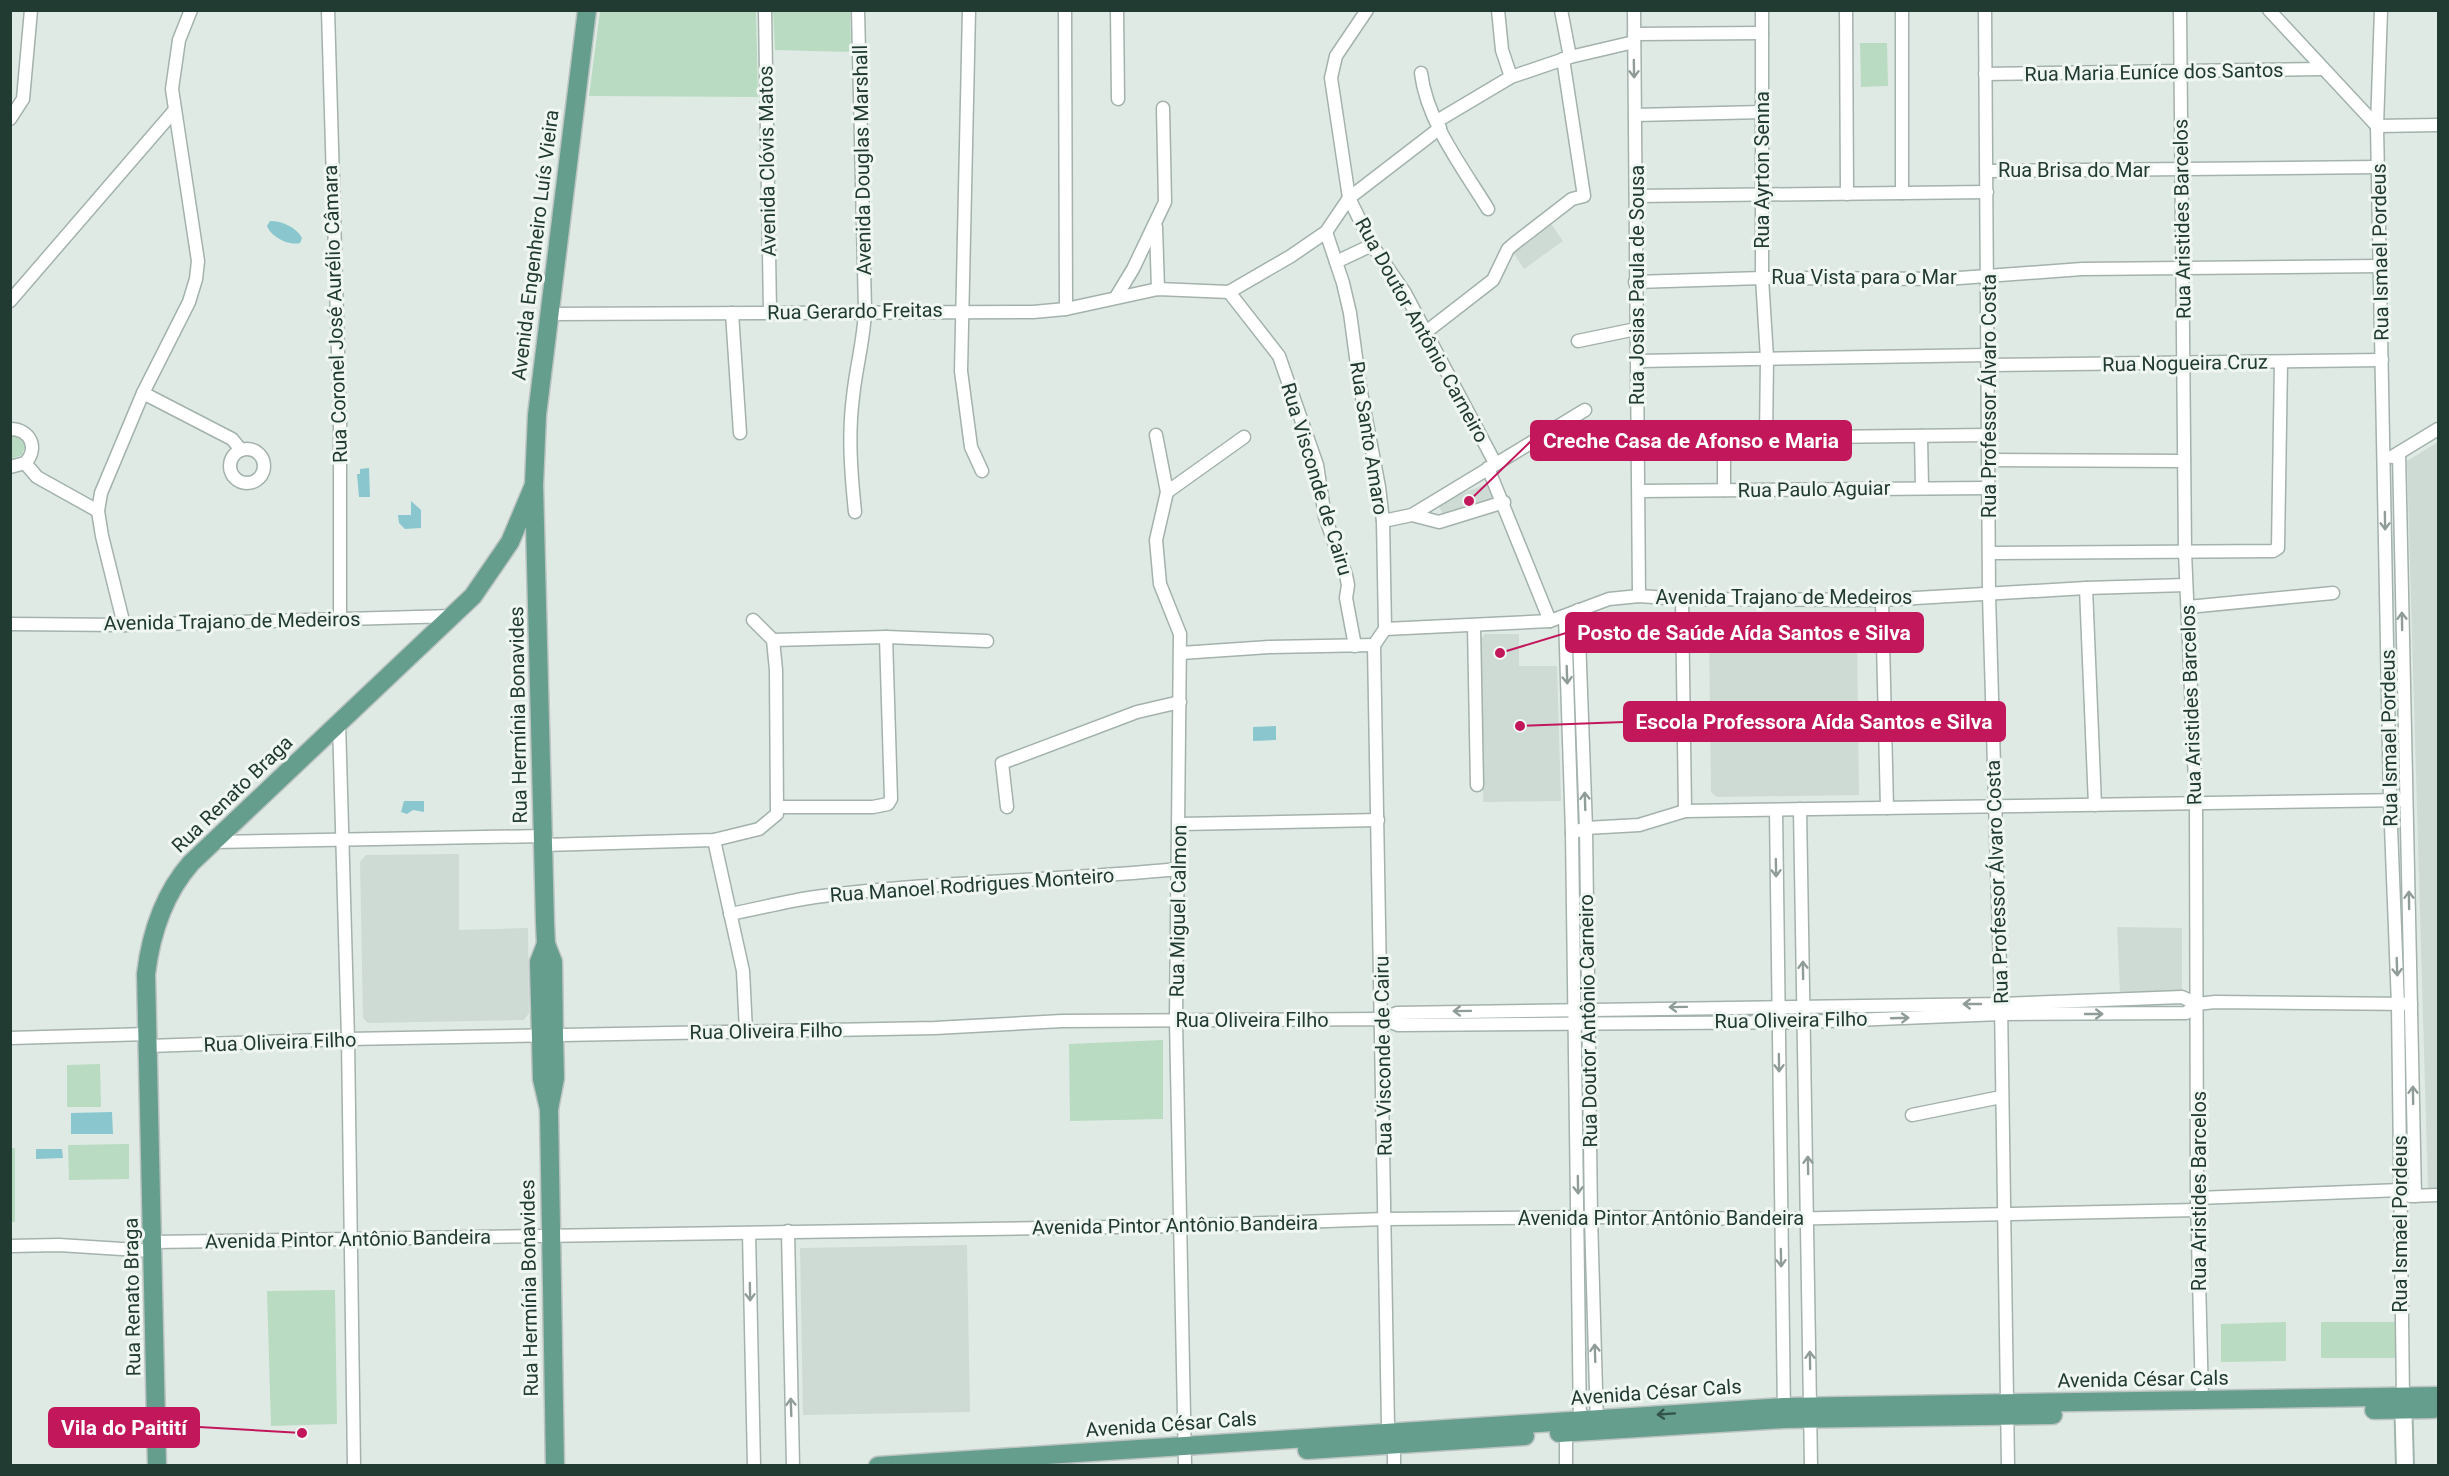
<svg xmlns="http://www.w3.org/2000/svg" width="2449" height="1476" font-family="Roboto,sans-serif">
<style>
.built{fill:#cedad4}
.green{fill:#b9dbc1}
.water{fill:#89c6ce}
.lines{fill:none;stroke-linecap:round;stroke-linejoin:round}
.minor-casing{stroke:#a3b2ac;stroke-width:15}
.secondary-casing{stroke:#9fb5ac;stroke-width:20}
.primary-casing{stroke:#bcc4c2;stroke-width:21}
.minor{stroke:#fff;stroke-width:12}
.secondary{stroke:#fff;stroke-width:16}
.primary{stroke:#669e8d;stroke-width:18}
.oneway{stroke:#909c98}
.oneway2{stroke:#325349}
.labels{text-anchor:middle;stroke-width:6;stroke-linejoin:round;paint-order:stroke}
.street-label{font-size:20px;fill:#213a32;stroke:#f0f7f3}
.leader{fill:none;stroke:#c2185b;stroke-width:2}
.callout-dot{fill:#c2185b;stroke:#f0f7f3;stroke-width:2}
.callout{fill:#c2185b;stroke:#c2185b;stroke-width:2}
.callout-label{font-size:21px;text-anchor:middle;font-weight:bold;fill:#fff}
</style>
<rect width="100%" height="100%" fill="#e0eae5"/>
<g class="built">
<polygon points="1549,221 1563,241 1524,269 1510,248"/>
<polygon points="2438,442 2438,1190 2428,1190 2407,461"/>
<polygon points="1493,482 1500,500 1444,519 1438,502"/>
<polygon points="1854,629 1857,633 1859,795 1717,797 1711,792 1709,632"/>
<polygon points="1485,634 1519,634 1519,666 1557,666 1561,801 1483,802 1481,639"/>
<polygon points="459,854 459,930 528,928 529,1013 524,1020 368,1023 363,1018 360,862 366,855"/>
<polygon points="2117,927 2182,928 2182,991 2120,992"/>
<polygon points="967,1245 970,1412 803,1415 800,1248"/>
</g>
<g class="green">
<polygon points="600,11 756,11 758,97 589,96"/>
<polygon points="773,11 850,11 851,52 775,50"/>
<polygon points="1860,43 1887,43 1888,86 1861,87"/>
<polygon points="10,434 21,437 26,444 22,455 11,459"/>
<polygon points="1163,1040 1163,1119 1070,1121 1069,1044"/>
<polygon points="100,1064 101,1107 67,1107 67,1065"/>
<polygon points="129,1144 129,1179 69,1180 68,1145"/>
<rect x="11" y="1148" width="4" height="74"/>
<polygon points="335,1290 337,1424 271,1426 267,1291"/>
<polygon points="2286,1322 2286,1361 2221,1362 2221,1324"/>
<rect x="2321" y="1322" width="75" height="36"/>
</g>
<g class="water">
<path d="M270 221C282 221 296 227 302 238L300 243C289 246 271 237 267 226Z"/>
<polygon points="369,468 370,497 359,497 357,474 360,474 360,469"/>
<polygon points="411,501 421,510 421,528 405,529 399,523 398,515 411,515"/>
<polygon points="1276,726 1276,740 1253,741 1253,727"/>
<polygon points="404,801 424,801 424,812 413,810 407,814 401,812"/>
<polygon points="112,1112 113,1134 71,1134 71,1113"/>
<polygon points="36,1149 62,1149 63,1158 36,1159"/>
</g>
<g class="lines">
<defs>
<g id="minor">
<polyline points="328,10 340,422 340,618"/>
<polyline points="765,10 770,312"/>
<polyline points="969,10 961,371 971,447 982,471"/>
<polyline points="1065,10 1066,309"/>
<polyline points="1117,10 1118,99"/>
<polyline points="1367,10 1336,56 1331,78 1349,198 1372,245 1405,293 1495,463"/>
<polyline points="1498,10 1502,50 1511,77"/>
<polyline points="1561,10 1570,57"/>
<polyline points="1634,10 1639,596"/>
<polyline points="1762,10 1762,278 1767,358 1766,438"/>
<polyline points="1846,10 1847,194"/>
<polyline points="1902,10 1902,193"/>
<polyline points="1985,10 1989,595 2001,1004 2008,1466"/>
<polyline points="2180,10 2185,552 2196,805 2197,1198 2202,1400"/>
<polyline points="2269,10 2377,126 2438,125"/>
<polyline points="2381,10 2377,126 2390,801 2398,1005 2403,1397"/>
<polyline points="1634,34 1762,33"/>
<path d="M1421 73C1427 122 1463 168 1488 209"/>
<polyline points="1985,74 2323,69"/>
<polyline points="1635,115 1763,112"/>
<polyline points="10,119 23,99 31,10"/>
<polyline points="1437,121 1511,77 1570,57 1634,42"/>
<polyline points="1987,171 2378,167"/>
<polyline points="1636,196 1987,192"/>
<polyline points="1156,227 1158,289"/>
<polyline points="1326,232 1343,283 1350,313 1360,387 1379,487 1383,521 1385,629 1374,645"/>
<polyline points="1336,262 1372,245"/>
<polyline points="1635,282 1762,278 1946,279 2082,269 2380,266"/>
<polyline points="1229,292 1279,356 1317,465 1325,517 1346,575 1348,585 1346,598 1355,646"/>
<polyline points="1116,297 1133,269 1165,202 1163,108"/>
<polyline points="10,301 174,111"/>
<polyline points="732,313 740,433"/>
<polyline points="550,314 1033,312 1066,309 1158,289 1229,292 1291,256 1326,232 1349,198 1440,128"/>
<polyline points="1426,332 1493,280 1508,249 1515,243 1572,199 1584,196 1563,59"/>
<polyline points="1578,341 1636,329"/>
<polyline points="1638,361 1989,355"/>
<polyline points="1989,365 2382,360"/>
<polyline points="143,393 232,439 241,450"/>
<path d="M10 429C31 429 39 449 25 463L10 467"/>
<polyline points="1156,435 1167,492 1156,540 1160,584 1180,634 1176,1020 1185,1466"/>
<polyline points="1921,436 1922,488"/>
<polyline points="1638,439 1989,435"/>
<circle cx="247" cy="466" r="17"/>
<polyline points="2399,453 2415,1196"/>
<polyline points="2392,457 2438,429"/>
<polyline points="1990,460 2184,461"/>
<polyline points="25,463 37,477 98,511"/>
<polyline points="1488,468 1550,621"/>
<polyline points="1724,490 1724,438"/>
<polyline points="1639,491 1989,488"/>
<polyline points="1167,492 1244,437"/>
<path d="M855 512C851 473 848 435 853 397 856 367 864 340 865 310L858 10"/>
<polyline points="1412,515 1585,410"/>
<polyline points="1383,521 1412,515 1439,522 1504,502"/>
<polyline points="1990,553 2273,551 2278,548 2281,362"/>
<polyline points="2086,588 2095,805"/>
<polyline points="1682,599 1685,811"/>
<polyline points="1882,600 1887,808"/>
<polyline points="2188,607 2333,593"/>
<polyline points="1578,610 1586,828 1591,1217 1597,1425"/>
<polyline points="1565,617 1572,833 1580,1426"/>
<polyline points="10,624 124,625 453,616"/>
<polyline points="124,625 102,536 98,511 101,493 143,393 189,302 196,279 198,261 172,89 179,40 191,10"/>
<polyline points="1474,626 1477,785"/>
<polyline points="1385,629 1550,621 1609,599 1639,596 1682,599 1882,600 2086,588 2186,585"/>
<polyline points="773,640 886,637 987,641"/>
<polyline points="1374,645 1388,1426 1394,1445 1394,1466"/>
<polyline points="1181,653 1269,647 1374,645"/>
<polyline points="339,722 348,1039 354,1466"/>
<polyline points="778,807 873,807 888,804 891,799 886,637"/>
<polyline points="1007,807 1002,763 1137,712 1180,702"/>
<polyline points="1800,809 1811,1466"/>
<polyline points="1776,810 1784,1414"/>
<polyline points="1180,824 1378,820"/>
<polyline points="1572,833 1586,828 1639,825 1685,811 2406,800"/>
<polyline points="714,840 743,971 746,1031"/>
<polyline points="213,842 544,836"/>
<polyline points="544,845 714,840 759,829 777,814 776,670 773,640 753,620"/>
<path d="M730 914C758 909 786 901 815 897 936 881 1057 881 1179 869"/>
<polyline points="1383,1019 1397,1013 2001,1004 2182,997 2197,1004"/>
<polyline points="10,1038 148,1034"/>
<polyline points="149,1046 348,1039 935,1028 1062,1021 1383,1019 1398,1025 1804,1022 2001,1014 2186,1013 2197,1004 2215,1002 2411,1004"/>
<polyline points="1912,1115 2001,1097"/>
<polyline points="2410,1196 2438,1195"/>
<polyline points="2197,1198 2401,1190"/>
<polyline points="788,1231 793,1466"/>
<polyline points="749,1233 754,1466"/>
<polyline points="153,1242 1180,1226 1385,1219 1591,1217 1780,1219 2197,1210"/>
<polyline points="10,1246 59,1245 153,1251"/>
<polyline points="1566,1466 1566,1433"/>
</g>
<polyline id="secondary" points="2403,1397 2405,1466"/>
<g id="primary">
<polyline points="546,944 539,962 542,1079 549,1109 555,1466"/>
<polyline points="549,1109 555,1078 554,1036 553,962 546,944 545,923 534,485 537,415 587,10"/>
<polyline points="2374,1410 2434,1409"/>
<polyline points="1559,1433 1784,1419 2053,1415"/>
<polyline points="1307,1450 1525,1436"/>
<path d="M157 1466 146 974C151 933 163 895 191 863L473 596 510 542 534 485"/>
<polyline points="878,1466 1784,1407 2438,1396"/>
</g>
</defs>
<use href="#minor" class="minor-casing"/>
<use href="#secondary" class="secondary-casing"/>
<use href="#primary" class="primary-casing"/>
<use href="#minor" class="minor"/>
<use href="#secondary" class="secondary"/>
<use href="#primary" class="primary"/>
</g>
<defs><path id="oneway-shaft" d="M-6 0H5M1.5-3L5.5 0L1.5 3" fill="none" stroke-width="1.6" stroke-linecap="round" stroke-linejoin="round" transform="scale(1.5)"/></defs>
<g class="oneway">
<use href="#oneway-shaft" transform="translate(1634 69) rotate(89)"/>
<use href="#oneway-shaft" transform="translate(2385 521) rotate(89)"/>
<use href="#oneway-shaft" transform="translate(2402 621) rotate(-91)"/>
<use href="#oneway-shaft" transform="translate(1567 675) rotate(88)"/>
<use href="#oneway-shaft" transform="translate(1585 801) rotate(-92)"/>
<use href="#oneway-shaft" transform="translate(1776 868) rotate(89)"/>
<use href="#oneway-shaft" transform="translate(2409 900) rotate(-91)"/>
<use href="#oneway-shaft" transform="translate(2397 967) rotate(88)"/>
<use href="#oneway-shaft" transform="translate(1803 970) rotate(-91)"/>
<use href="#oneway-shaft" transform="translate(1972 1004) rotate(180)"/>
<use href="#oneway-shaft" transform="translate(1678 1007) rotate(179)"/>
<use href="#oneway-shaft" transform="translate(1462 1011) rotate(179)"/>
<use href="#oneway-shaft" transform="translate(2094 1014)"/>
<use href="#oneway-shaft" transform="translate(1900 1018) rotate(-2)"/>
<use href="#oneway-shaft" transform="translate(1779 1063) rotate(89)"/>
<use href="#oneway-shaft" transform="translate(2413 1095) rotate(-91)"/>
<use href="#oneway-shaft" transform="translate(1808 1165) rotate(-91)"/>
<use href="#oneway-shaft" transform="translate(1578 1185) rotate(89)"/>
<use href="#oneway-shaft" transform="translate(1781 1258) rotate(89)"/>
<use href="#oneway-shaft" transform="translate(750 1292) rotate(89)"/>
<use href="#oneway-shaft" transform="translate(1595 1353) rotate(-92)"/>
<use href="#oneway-shaft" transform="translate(1810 1360) rotate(-91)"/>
<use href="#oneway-shaft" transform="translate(791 1407) rotate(-92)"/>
</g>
<use class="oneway2" href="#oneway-shaft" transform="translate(1666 1414) rotate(176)"/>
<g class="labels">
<g class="street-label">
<text transform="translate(2154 72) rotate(-1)" y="7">Rua Maria Euníce dos Santos</text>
<text transform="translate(862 160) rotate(-91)" y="7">Avenida Douglas Marshall</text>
<text transform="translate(767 161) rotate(-91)" y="7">Avenida Clóvis Matos</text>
<text transform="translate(1762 170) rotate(-90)" y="7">Rua Ayrton Senna</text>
<text x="2074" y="177">Rua Brisa do Mar</text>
<text transform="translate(2182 219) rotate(-91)" y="7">Rua Aristides Barcelos</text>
<text transform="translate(535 245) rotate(-83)" y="7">Avenida Engenheiro Luís Vieira</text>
<text transform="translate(2380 252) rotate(-91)" y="7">Rua Ismael Pordeus</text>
<text x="1864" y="284">Rua Vista para o Mar</text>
<text transform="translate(1637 285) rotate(-90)" y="7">Rua Josias Paula de Sousa</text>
<text transform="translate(855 311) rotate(-1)" y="7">Rua Gerardo Freitas</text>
<text transform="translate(335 314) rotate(-92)" y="7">Rua Coronel José Aurélio Câmara</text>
<text transform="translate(1422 330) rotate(61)" y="7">Rua Doutor Antônio Carneiro</text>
<text transform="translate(2185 363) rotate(-1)" y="7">Rua Nogueira Cruz</text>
<text transform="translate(1989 396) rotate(-90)" y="7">Rua Professor Álvaro Costa</text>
<text transform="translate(1369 438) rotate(81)" y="7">Rua Santo Amaro</text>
<text transform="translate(1317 479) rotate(73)" y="7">Rua Visconde de Cairu</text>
<text transform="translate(1814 489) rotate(-1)" y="7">Rua Paulo Aguiar</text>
<text x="1784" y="604">Avenida Trajano de Medeiros</text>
<text transform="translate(232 621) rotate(-1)" y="7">Avenida Trajano de Medeiros</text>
<text transform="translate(2191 705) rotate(-92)" y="7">Rua Aristides Barcelos</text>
<text transform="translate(518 715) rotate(-91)" y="7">Rua Hermínia Bonavides</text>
<text transform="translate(2389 738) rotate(-91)" y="7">Rua Ismael Pordeus</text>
<text transform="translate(232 794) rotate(-44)" y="7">Rua Renato Braga</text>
<text transform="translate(1997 882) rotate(-92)" y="7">Rua Professor Álvaro Costa</text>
<text transform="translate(972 885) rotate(-4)" y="7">Rua Manoel Rodrigues Monteiro</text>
<text transform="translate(1178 911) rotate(-89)" y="7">Rua Miguel Calmon</text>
<text x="1252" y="1027">Rua Oliveira Filho</text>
<text transform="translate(1791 1020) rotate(-1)" y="7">Rua Oliveira Filho</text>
<text transform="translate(1588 1021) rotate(-91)" y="7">Rua Doutor Antônio Carneiro</text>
<text transform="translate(766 1031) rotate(-1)" y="7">Rua Oliveira Filho</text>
<text transform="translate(280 1042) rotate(-2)" y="7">Rua Oliveira Filho</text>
<text transform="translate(1383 1056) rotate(-91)" y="7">Rua Visconde de Cairu</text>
<text transform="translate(2199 1191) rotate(-90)" y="7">Rua Aristides Barcelos</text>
<text x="1661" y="1225">Avenida Pintor Antônio Bandeira</text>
<text transform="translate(2400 1224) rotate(-90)" y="7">Rua Ismael Pordeus</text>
<text transform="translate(1175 1225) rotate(-1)" y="7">Avenida Pintor Antônio Bandeira</text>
<text transform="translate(348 1239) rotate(-1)" y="7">Avenida Pintor Antônio Bandeira</text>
<text transform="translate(529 1288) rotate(-91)" y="7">Rua Hermínia Bonavides</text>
<text transform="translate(132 1297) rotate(-91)" y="7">Rua Renato Braga</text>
<text transform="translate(2143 1379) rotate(-1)" y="7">Avenida César Cals</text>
<text transform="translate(1656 1392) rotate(-4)" y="7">Avenida César Cals</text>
<text transform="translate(1171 1424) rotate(-4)" y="7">Avenida César Cals</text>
</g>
</g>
<path class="leader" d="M1469 501L1531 441M1500 653L1566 633M1520 726L1624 722M302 1433L199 1427"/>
<g class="callout-dot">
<circle cx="1469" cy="501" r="6"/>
<circle cx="1500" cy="653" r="6"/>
<circle cx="1520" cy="726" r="6"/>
<circle cx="302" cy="1433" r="6"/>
</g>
<g class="callout">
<rect x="1531" y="421" width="320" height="39" rx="6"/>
<rect x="1566" y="613" width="357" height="39" rx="6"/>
<rect x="1624" y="702" width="381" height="39" rx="6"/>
<rect x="49" y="1408" width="150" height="39" rx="6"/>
</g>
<g class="callout-label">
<text x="1691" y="448">Creche Casa de Afonso e Maria</text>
<text x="1744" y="640">Posto de Saúde Aída Santos e Silva</text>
<text x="1814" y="729">Escola Professora Aída Santos e Silva</text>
<text x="124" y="1435">Vila do Paitití</text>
</g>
<rect width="2449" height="1476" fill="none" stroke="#213a32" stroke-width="24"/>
</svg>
